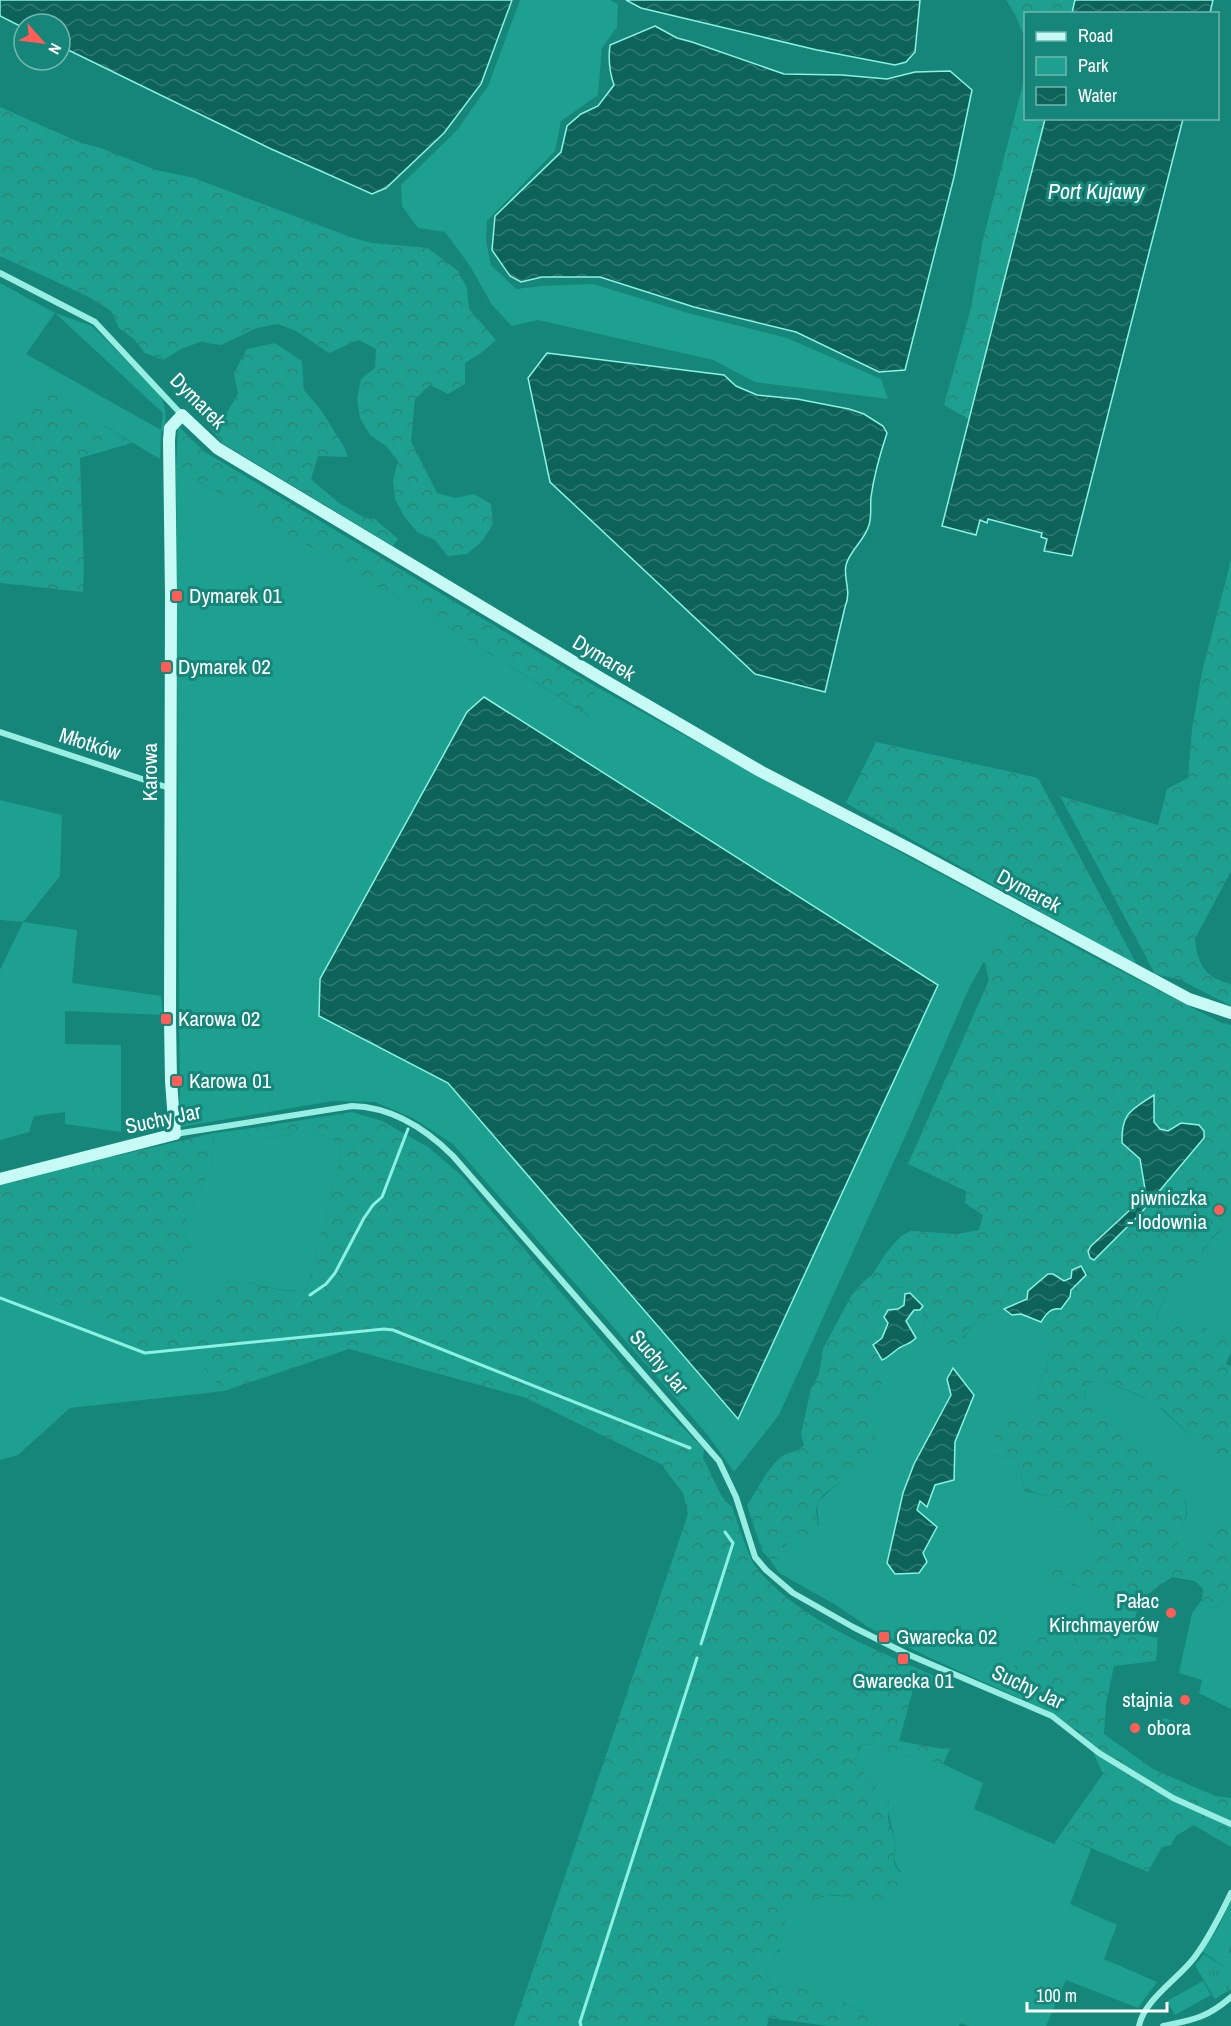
<svg xmlns="http://www.w3.org/2000/svg" width="1231" height="2026" font-family="'Archivo Narrow',sans-serif">
<style>
.green{fill:#1da090;fill-rule:evenodd}
.forest{fill:url(#forest-crowns)}
.park{fill:url(#park-tufts)}
.water{fill:url(#water-waves);stroke:#8bf2e3;stroke-width:1.5}
.lines{fill:none;stroke-linecap:round;stroke-linejoin:round}
.stream{stroke:#8bf2e3;stroke-width:3}
.street{stroke:#99eee4;stroke-width:6}
.secondary{stroke:#c7faf5;stroke-width:12}
.poi-dot{fill:#ff5d57;stroke:#158679;stroke-width:2}
.labels{text-anchor:middle;stroke-width:6;stroke-linejoin:round;paint-order:stroke}
.street-label{font-size:21px;fill:#fff;stroke:#158679}
.poi-label{font-size:21px;fill:#fff;stroke:#158679;text-anchor:start}
.water-label{font-size:22px;font-style:italic;fill:#fff;stroke:#158679}
</style>
<defs>
<pattern id="forest-crowns" width="20" height="18" patternUnits="userSpaceOnUse" patternTransform="scale(1.5)"><rect width="20" height="18" fill="#1da090"/><path d="M2 6a3 3 0 1 1 6 0M12 15a3 3 0 1 1 6 0" fill="none" stroke="#2d8378"/></pattern>
<pattern id="park-tufts" width="24" height="20" patternUnits="userSpaceOnUse" patternTransform="scale(1.5)"><rect width="24" height="20" fill="#1da090"/><path d="M3 7l-1-3M5 7V3M7 7l1-3M15 17l-1-3M17 17v-4M19 17l1-3" fill="none" stroke="#2d8378"/></pattern>
<pattern id="water-waves" width="16" height="10" patternUnits="userSpaceOnUse" patternTransform="scale(1.5)"><rect width="16" height="10" fill="#0d635a"/><path d="M0 5q4-4 8 0t8 0" fill="none" stroke="#317a73"/></pattern>
</defs>
<rect width="100%" height="100%" fill="#158679"/>
<g class="green">
<polygon points="520,0 610,0 618,4 617,27 602,48 598,95 561,121 555,151 487,221 486,241 491,265 516,289 542,286 593,284 688,313 787,338 881,379 888,399 755,382 713,360 538,320 512,326 492,305 470,266 445,232 418,228 402,206 401,185 457,130 488,86"/>
<path d="M0 283 55 313 92 326 157 391C167 405 166 415 165 431H161L160 459 38 386C27 405 18 427 0 439ZM55 313 163 413 161 430 26 354Z"/>
<path d="M176 468 451 629 589 716 595 686 802 800 1012 912 969 988 908 1130 779 1415 734 1472 707 1434 453 1144 413 1118 375 1102 333 1101 180 1127ZM484 697 938 985 738 1418 448 1083Z"/>
<polygon points="0,800 62,815 60,876 23,922 77,930 72,983 161,996 163,1015 65,1011 65,1044 121,1045 121,1132 65,1124 65,1112 34,1116 29,1132 0,1140 0,970 23,922 0,920"/>
<path d="M246 1129 250 1138 261 1139 292 1134 302 1129 313 1131 339 1142 340 1163 332 1191 326 1219 317 1246 314 1265 305 1291C279 1291 255 1286 231 1275L213 1308 177 1290 191 1246 181 1229 212 1166 214 1133Z"/>
<path d="M1226 1227H1231V1342L1184 1317 1173 1320 1170 1325 1165 1328 1160 1326 1156 1322C1159 1303 1173 1287 1186 1274 1190 1271 1194 1268 1196 1264 1207 1248 1208 1239 1226 1227Z"/>
<path d="M1072 1276C1077 1299 1063 1300 1055 1317 1048 1331 1050 1345 1048 1359 1043 1386 1027 1397 1039 1427L992 1455 1017 1458 1025 1491 1048 1496 1057 1507 1069 1506 1090 1515 1086 1529 1095 1548 1081 1567 1051 1578 1090 1590 1137 1612 1131 1632C1115 1629 1099 1629 1083 1627L1063 1656 1027 1688C1037 1693 1042 1698 1046 1710L926 1656 868 1627 836 1605 779 1573 768 1557 780 1560 786 1549 788 1533 794 1529 800 1536 819 1525 817 1507 819 1501 831 1489 856 1473 876 1439 864 1417 863 1406 881 1387 887 1345 873 1333V1321L886 1290C900 1285 909 1287 921 1296L924 1308 923 1331 964 1338 971 1328 980 1319ZM954 1368 974 1395 955 1442 954 1480 935 1485 927 1507 920 1500 917 1510 937 1527 923 1553 887 1563 903 1493 914 1464 951 1395 947 1379Z"/>
<polygon points="0,1282 32,1298 73,1307 98,1319 109,1327 130,1347 143,1353 173,1347 186,1347 224,1391 70,1408 18,1455 0,1460"/>
<path d="M1102 1380 1154 1402 1197 1442 1231 1461V1521C1209 1531 1208 1569 1177 1547L1178 1535 1187 1515 1186 1503 1181 1492 1174 1483 1120 1436 1105 1417 1086 1402 1084 1390 1092 1382Z"/>
<polygon points="1231,1597 1231,1709 1199,1693 1202,1680 1179,1673 1192,1613 1202,1600 1215,1609 1225,1599"/>
<polygon points="1163,1718 1185,1724 1181,1737 1159,1730"/>
<path d="M862 1744 873 1745 891 1752 943 1764 983 1783 974 1809 1054 1844 1060 1835 1091 1849 1070 1904 1117 1925 1104 1959 1157 1982 1138 2008 1066 1980 1046 2026H969L960 2023 959 2026H877L869 2015 836 1998 787 1985 777 1988 769 1983 764 1964 770 1956 780 1951 783 1923 789 1914 807 1903 827 1895 848 1897 901 1872C889 1857 897 1856 895 1841 892 1825 887 1815 887 1798L873 1785 854 1762Z"/>
<polygon points="1231,1900 1231,1946 1229,1952 1231,1953 1231,1972 1202,1951 1218,1928"/>
<polygon points="1203,1981 1211,1995 1175,2015 1167,2001"/>
</g>
<g class="forest">
<polygon points="1006,0 1075,0 1072,13 1026,14 1025,38 1015,14"/>
<polygon points="1025,76 1026,118 1045,119 969,419 944,405 971,308 983,239"/>
<polygon points="0,107 81,143 101,148 156,170 194,178 353,238 372,243 428,248 458,271 467,288 469,309 496,340 481,353 465,363 465,384 448,394 430,385 415,399 411,441 437,493 455,498 474,494 491,504 493,524 482,541 467,554 448,556 435,540 417,532 404,516 395,499 393,480 398,461 386,446 370,435 360,418 357,399 361,379 375,368 376,349 359,340 329,353 296,331 278,324 257,328 221,345 200,342 181,349 163,360 145,353 134,339 119,328 111,311 87,296 0,256"/>
<polygon points="275,343 302,361 304,390 321,410 343,445 348,457 318,456 311,479 339,503 365,518 375,519 398,539 393,546 222,443 205,421 214,414 224,417 238,394 234,373 247,349"/>
<path d="M38 385 132 443 80 458 84 569 83 592 0 583V439C18 427 27 404 38 385Z"/>
<polygon points="178,426 205,452 595,686 590,716 451,629 176,468"/>
<path d="M1231 560V871L1195 939C1198 965 1205 978 1231 984V1006L1181 980 1155 974 1060 796 1158 825 1167 789 1188 778 1192 729 1202 672Z"/>
<polygon points="876,742 1038,778 1137,965 846,803"/>
<path d="M1012 912 1082 951 1222 1023 1231 1025V1227C1208 1230 1207 1253 1194 1268 1179 1284 1159 1298 1156 1322L1160 1326 1165 1328 1178 1316 1184 1317 1231 1342V1352L1226 1364 1231 1366V1461L1197 1442 1163 1409 1144 1397 1102 1380 1092 1382 1084 1391 1086 1402C1092 1407 1099 1411 1104 1416 1111 1423 1115 1431 1122 1437 1143 1457 1182 1476 1186 1507 1188 1520 1178 1532 1177 1547 1208 1569 1209 1531 1231 1521V1597L1225 1599 1215 1609 1202 1600 1203 1589 1195 1581 1172 1577 1142 1598 1137 1612 1090 1590 1051 1578 1054 1566 1080 1567 1084 1552 1095 1548 1085 1529 1090 1515 1069 1506 1057 1507 1048 1496 1025 1490 1017 1458 992 1455 997 1413 1038 1427C1027 1397 1043 1386 1048 1359 1050 1348 1047 1337 1051 1326 1058 1305 1077 1301 1072 1276L980 1319C970 1328 965 1338 954 1345L942 1344 923 1331 924 1308 921 1296C909 1287 900 1285 886 1290L873 1321V1333L887 1345 893 1354 881 1387 863 1406C864 1420 875 1431 876 1440 876 1445 874 1449 872 1453 869 1459 866 1465 862 1469 849 1481 826 1486 818 1503 811 1518 827 1523 808 1541L800 1536 794 1529 788 1533 787 1549 780 1560 768 1557 762 1551 747 1505C758 1490 765 1471 780 1458 789 1450 794 1455 804 1445L801 1434 811 1389 819 1374 823 1349 851 1296 865 1280 872 1275 886 1253 901 1236 911 1231 957 1234 979 1230 983 1215 965 1203 966 1191 908 1164 989 980 984 961Z"/>
<path d="M352 1112 382 1121 428 1147 461 1175 635 1379 704 1449 703 1458 720 1493 725 1501 732 1507C737 1520 749 1559 756 1567 798 1620 877 1650 937 1677L932 1687 914 1686 899 1741 942 1749 951 1747 943 1764 891 1752 873 1745 862 1744 854 1762 873 1785 887 1798 891 1807C890 1810 888 1812 888 1815 887 1823 894 1834 895 1842 896 1850 892 1857 895 1865 900 1874 908 1882 901 1894 885 1919 848 1891 827 1895 819 1897 809 1902 802 1906 782 1918 783 1922 786 1943 779 1951 770 1956 764 1964L769 1983 777 1988 787 1985 836 1998 869 2015 877 2026H829L769 2018 767 2026H514L688 1514 683 1493 661 1464 526 1398 349 1349 224 1391 186 1347H173L143 1353 130 1347 109 1327 98 1319 73 1307 32 1298 0 1282V1183L214 1133 212 1166 181 1229 191 1246 177 1290 213 1308 231 1275C255 1286 279 1292 305 1291L314 1265 317 1246 326 1219 332 1191 340 1163 339 1142 313 1131 302 1130 292 1134 261 1139 250 1138 246 1129Z"/>
<polygon points="1042,1624 1052,1626 1063,1655 1083,1626 1103,1630 1112,1628 1158,1638 1156,1661 1114,1666 1106,1704 1104,1734 1153,1769 1215,1796 1231,1798 1231,1847 1194,1825 1176,1836 1171,1845 1162,1847 1148,1872 1060,1835 1103,1774 1091,1747 1079,1731 1052,1717 1046,1710 1043,1700 1013,1672 1020,1645"/>
</g>
<polygon class="park" points="1204,1954 1231,1972 1231,1989 1215,1999 1195,1965"/>
<g class="water">
<polygon points="0,0 512,0 481,84 444,133 386,188 372,194 269,148 60,46 60,24 24,24 24,28 0,16"/>
<polygon points="626,0 920,0 915,52 906,62 895,65 817,50 641,8"/>
<polygon points="1075,0 1213,0 1210,13 1072,13"/>
<path d="M655 26 677 38 692 42 784 74 842 75 887 79 915 72 950 71 972 90 954 177 905 370 879 372 796 332 694 307 600 277H542L521 282 510 276 492 250 495 216 561 152 567 126 581 114 598 106 614 85C609 71 608 60 610 45Z"/>
<polygon points="1045,119 1183,119 1072,556 1044,551 1047,539 1041,537 1042,533 988,519 987,523 980,520 976,535 942,526"/>
<path d="M547 353 724 375 736 386 757 395 797 399 849 409 864 414 883 426 887 433C880 454 874 475 871 497 870 506 872 516 869 525 865 540 850 550 846 565 843 579 852 591 845 607L825 692 755 674 550 482 528 378Z"/>
<polygon points="484,697 938,985 738,1419 448,1083 319,1016 320,979 467,712"/>
<path d="M1154 1095V1122L1160 1129 1168 1131 1181 1123 1199 1125 1204 1131V1138L1140 1214 1094 1260 1090 1258 1088 1251 1091 1246 1144 1197 1145 1189 1140 1159 1122 1143C1121 1113 1131 1110 1154 1095Z"/>
<path d="M1081 1266 1086 1275 1071 1290 1070 1297 1061 1309C1051 1307 1046 1314 1041 1322L1021 1314 1012 1315 1004 1309 1027 1299 1028 1291 1048 1274H1053L1064 1281 1071 1278 1072 1270Z"/>
<path d="M910 1293 923 1306 920 1310H914L906 1321 916 1338C909 1345 906 1344 899 1348 893 1352 889 1357 882 1360L873 1345 882 1338 888 1323 884 1317 888 1310 898 1309 904 1305 905 1294Z"/>
<polygon points="953,1368 974,1395 955,1442 954,1480 935,1485 927,1507 920,1501 917,1510 937,1527 923,1553 927,1562 919,1573 895,1574 887,1563 903,1493 914,1464 951,1395 947,1379"/>
</g>
<g class="lines">
<g class="stream">
<polyline points="310,1295 326,1284 335,1273 364,1218 373,1205 382,1197 408,1129"/>
<polyline points="0,1298 145,1353 384,1329 393,1330 690,1448"/>
<polyline points="701,1644 733,1543 725,1532"/>
<polyline points="581,2026 580,2022 697,1658"/>
</g>
<g class="street">
<polyline points="0,273 95,322 182,415"/>
<polyline points="0,732 169,788"/>
<path d="M175 1134 352 1106C391 1107 426 1129 453 1156L719 1461 736 1497 755 1557 766 1570 793 1593 853 1627 907 1654 1052 1716 1099 1753 1173 1798 1231 1824"/>
<path d="M1139 2026C1144 2000 1178 1979 1194 1958 1209 1938 1220 1916 1231 1893"/>
<path d="M1163 2026C1193 2020 1207 2018 1231 1997"/>
</g>
<polyline class="secondary" points="0,1179 175,1134 171,1081 170,1020 171,596 169,440 170,428 182,415 217,448 602,679 760,771 912,850 1189,999 1231,1013"/>
</g>
<g class="poi-dot">
<rect x="171" y="590" width="12" height="12" rx="3"/>
<rect x="160" y="661" width="12" height="12" rx="3"/>
<rect x="160" y="1013" width="12" height="12" rx="3"/>
<rect x="171" y="1075" width="12" height="12" rx="3"/>
<circle cx="1219" cy="1210" r="6"/>
<circle cx="1171" cy="1613" r="6"/>
<rect x="878" y="1631" width="12" height="12" rx="3"/>
<rect x="897" y="1653" width="12" height="12" rx="3"/>
<circle cx="1185" cy="1700" r="6"/>
<circle cx="1135" cy="1728" r="6"/>
</g>
<g class="labels">
<g class="street-label">
<text transform="translate(198 401) rotate(45)" y="7">Dymarek</text>
<text transform="translate(604 658) rotate(31)" y="7">Dymarek</text>
<text transform="translate(90 744) rotate(18)" y="7">Młotków</text>
<text transform="translate(150 772) rotate(-90)" y="7">Karowa</text>
<text transform="translate(1029 891) rotate(28)" y="7">Dymarek</text>
<text transform="translate(163 1119) rotate(-12)" y="7">Suchy Jar</text>
<text transform="translate(659 1362) rotate(49)" y="7">Suchy Jar</text>
<text transform="translate(1028 1687) rotate(25)" y="7">Suchy Jar</text>
</g>
<g class="poi-label">
<text x="189" y="603">Dymarek 01</text>
<text x="178" y="674">Dymarek 02</text>
<text x="178" y="1026">Karowa 02</text>
<text x="189" y="1088">Karowa 01</text>
<text x="1207" y="1205" text-anchor="end">piwniczka<tspan x="1207" dy="24">- lodownia</tspan></text>
<text x="1159" y="1608" text-anchor="end">Pałac<tspan x="1159" dy="24">Kirchmayerów</tspan></text>
<text x="896" y="1644">Gwarecka 02</text>
<text x="903" y="1688" text-anchor="middle">Gwarecka 01</text>
<text x="1173" y="1707" text-anchor="end">stajnia</text>
<text x="1147" y="1735">obora</text>
</g>
<g class="water-label">
<text x="1096" y="199">Port Kujawy</text>
</g>
</g>
<rect x="1024" y="12" width="195" height="108" fill="#158679" stroke="#73b6af" stroke-width="1.5"/>
<rect x="1036" y="32" width="30" height="9" fill="#c7faf5" stroke="#73b6af" stroke-width="1.5"/>
<text x="1078" y="42" font-size="18" fill="#ffffff">Road</text>
<rect x="1036" y="57" width="30" height="18" fill="#1da090" stroke="#73b6af" stroke-width="1.5"/>
<text x="1078" y="72" font-size="18" fill="#ffffff">Park</text>
<rect x="1036" y="87" width="30" height="18" fill="url(#water-waves)" stroke="#73b6af" stroke-width="1.5"/>
<text x="1078" y="102" font-size="18" fill="#ffffff">Water</text>
<g transform="translate(42 42) rotate(118)"><circle r="28" fill="#158679" stroke="#73b6af" stroke-width="1.5"/>
<path d="M0-4.5L10 22L0 15L-10 22Z" fill="#ff5d57"/>
<text y="-9" font-size="16" font-weight="bold" text-anchor="middle" fill="#ffffff">N</text>
</g>
<path d="M1027 2002v9h140v-9" fill="none" stroke="#ffffff" stroke-width="3"/>
<text x="1036" y="2002" font-size="18" fill="#ffffff" stroke="#158679" stroke-width="4.5" paint-order="stroke">100 m</text>
</svg>
